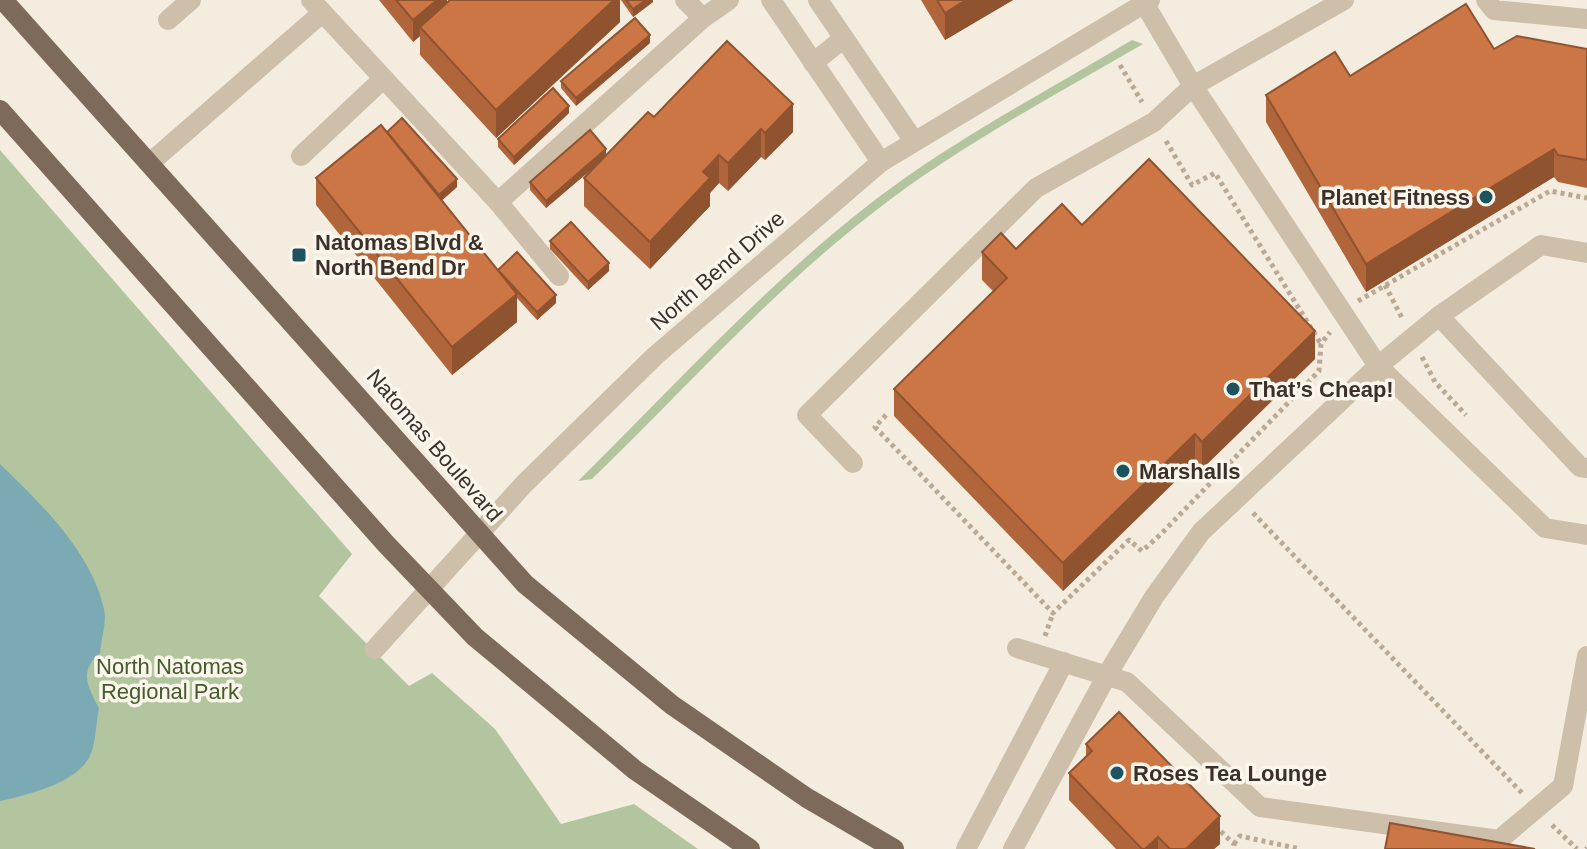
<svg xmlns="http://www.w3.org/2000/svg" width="1587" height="849" font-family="Arial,sans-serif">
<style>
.green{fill:#b3c59e}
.water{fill:#7caab4}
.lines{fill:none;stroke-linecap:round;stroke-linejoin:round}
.path{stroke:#baa994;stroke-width:5;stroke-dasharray:4 4;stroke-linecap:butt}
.minor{stroke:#cebfaa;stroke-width:20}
.major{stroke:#7e6a5a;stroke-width:20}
.wall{fill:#b0653b}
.shaded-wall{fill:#905330}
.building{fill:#cd7645;stroke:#905330;stroke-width:2}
.poi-dot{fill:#1c535f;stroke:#fbf6ec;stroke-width:3}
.labels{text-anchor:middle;stroke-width:7;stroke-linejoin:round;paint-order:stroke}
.poi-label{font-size:22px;font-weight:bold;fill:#3b312a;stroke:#fbf6ec;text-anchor:start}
.street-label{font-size:22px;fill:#3b312a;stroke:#fbf6ec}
.park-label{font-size:22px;fill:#445b2c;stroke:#fbf6ec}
</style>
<rect width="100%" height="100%" fill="#f4eddf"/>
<g class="green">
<path d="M1132 40 1143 44C1050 98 954 149 870 215 770 293 683 391 592 479L578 481C679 382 783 265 898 183 972 130 1054 87 1132 40Z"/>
<polygon points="0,150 352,554 319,596 409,686 432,673 495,729 561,824 634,804 698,849 0,849"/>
</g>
<path class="water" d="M0 464C41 504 91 551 104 609 107 622 101 640 100 653 79 671 87 686 99 708 96 722 96 745 89 758 74 784 27 795 0 801Z"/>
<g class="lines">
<g class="path">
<polyline points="1120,65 1142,102"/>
<polyline points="1166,141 1192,185 1215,173 1321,344"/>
<polyline points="1385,285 1403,320"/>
<polyline points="1358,301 1550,191 1587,198"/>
<polyline points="1422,357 1435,382 1466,415"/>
<polyline points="886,415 875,427 1053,613 1129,540 1142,551 1160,535 1319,371 1321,344 1330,332"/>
<polyline points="1253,513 1523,794"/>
<polyline points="1045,636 1053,613"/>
<polyline points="1552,825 1577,849"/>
<polyline points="1215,826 1234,844 1233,849"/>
<polyline points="1234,844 1240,836 1300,849"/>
<polyline points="1586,849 1587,848"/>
</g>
<g class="minor">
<polyline points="311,0 498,202 703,18 729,0"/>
<polyline points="685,0 703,18"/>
<polyline points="771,0 881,162"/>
<polyline points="818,0 914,141"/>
<polyline points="1486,0 1494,10 1587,19"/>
<polyline points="1144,3 1193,86 1378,366 1545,528 1587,535"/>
<polyline points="168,20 191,0"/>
<polyline points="813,63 844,38"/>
<polyline points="301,156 383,79"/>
<polyline points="151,162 322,13"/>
<polyline points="498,202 559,276"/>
<polyline points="1587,253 1541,245 1439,316 1580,467 1587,468"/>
<polyline points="853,463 807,415 1036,188 1154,122 1193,86 1344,0"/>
<polyline points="1017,648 1127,682 1260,807 1499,840 1563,786 1587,656"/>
<polyline points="375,649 524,484 655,356 881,162 1150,0"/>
<polyline points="966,849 1064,662"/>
<polyline points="1013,849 1107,675 1154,597 1201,532 1378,366 1439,316"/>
</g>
<g class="major">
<polyline points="3,0 525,584 672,705 807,798 894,849"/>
<polyline points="0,110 386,544 475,637 635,770 750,849"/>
</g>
</g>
<g class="wall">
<polygon points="379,0 447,0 447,2 620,0 620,22 496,138 420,55 420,36 413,42"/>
<polygon points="621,0 653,0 653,2 633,17"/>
<polygon points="921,0 1013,0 945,40"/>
<polygon points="650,43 576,106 561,88 561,81"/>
<polygon points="1494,49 1587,49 1587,188 1558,182 1554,177 1366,292 1266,122 1266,95 1350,76"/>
<polygon points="569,113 514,165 498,147 498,139"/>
<polygon points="654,117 793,132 765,160 761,157 728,191 719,183 710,193 710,206 650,269 584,206 584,178 599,163 546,208 530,190 530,182 606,156"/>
<polygon points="387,132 457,187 442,200 498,271 556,303 537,320 517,298 517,322 452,375 316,205 316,178"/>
<polygon points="1082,225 1315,359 1202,469 1195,462 1063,591 894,416 894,389 993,291 982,280 982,252 1016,249"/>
<polygon points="550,241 609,271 588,290 550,249"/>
<polygon points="1086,744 1220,844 1214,849 1116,849 1069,800 1069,773 1086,756"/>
</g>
<g class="shaded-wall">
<polygon points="437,0 447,0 447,14 420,27 420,36 413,42 413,20"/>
<polygon points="614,0 620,0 620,22 496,138 496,110"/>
<polygon points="646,0 653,0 653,2 633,17 633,9"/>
<polygon points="966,0 1013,0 945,40 945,13"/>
<polygon points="650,35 650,43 576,106 576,98"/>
<polygon points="793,104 793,132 765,160 765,133"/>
<polygon points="569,106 569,113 514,165 514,157"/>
<polygon points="761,129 761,157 728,191 728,163"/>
<polygon points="606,149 606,157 546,208 546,201"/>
<polygon points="1554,149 1554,177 1366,292 1366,264"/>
<polygon points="719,155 719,183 710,193 710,206 650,269 650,242 703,172"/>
<polygon points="457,179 457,187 439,203 439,195"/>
<polygon points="609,263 609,271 588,290 588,282"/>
<polygon points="517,294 517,322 452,375 452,347"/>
<polygon points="556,295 556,303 537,320 537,312"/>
<polygon points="1315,331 1315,359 1202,469 1202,442"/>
<polygon points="1195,434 1195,462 1063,591 1063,563"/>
<polygon points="1220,816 1220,844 1214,849 1186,849"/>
<polygon points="1158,837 1158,849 1145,849"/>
</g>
<g class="building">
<polygon points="396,0 437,0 413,20"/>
<polygon points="450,0 614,0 496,110 420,27"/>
<polygon points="626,0 646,0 633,9"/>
<polygon points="937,0 966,0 945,13"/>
<polygon points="1466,4 1494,49 1517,36 1587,49 1587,160 1558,155 1554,149 1366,264 1266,95 1335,52 1350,76"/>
<polygon points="635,18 650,35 576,98 561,81"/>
<polygon points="727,41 793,104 765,133 761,129 728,163 719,155 703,172 710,178 650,242 584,178 648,112 654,117"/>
<polygon points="553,88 569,106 514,157 498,139"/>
<polygon points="402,118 457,179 439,195 387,132"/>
<polygon points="381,125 517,294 452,347 316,178"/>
<polygon points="590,130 606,149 546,201 530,182"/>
<polygon points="1149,159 1315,331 1202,442 1195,434 1063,563 894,389 1007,278 982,252 1001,233 1016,249 1062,204 1082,225"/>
<polygon points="571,222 609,263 588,282 550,241"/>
<polygon points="517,252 556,295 537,312 498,270"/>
<polygon points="1119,712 1220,816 1186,849 1170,849 1158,837 1145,849 1142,849 1069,773 1092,751 1086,744"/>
<polygon points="1390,823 1535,849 1385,849"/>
</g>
<g class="poi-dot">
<circle cx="1486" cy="197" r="8"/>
<rect x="291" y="247" width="16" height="16" rx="4"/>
<circle cx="1233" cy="389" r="8"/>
<circle cx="1123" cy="471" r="8"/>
<circle cx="1117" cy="773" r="8"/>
</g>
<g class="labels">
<g class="poi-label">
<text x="1470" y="205" text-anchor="end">Planet Fitness</text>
<text x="315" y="250">Natomas Blvd &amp;<tspan x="315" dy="25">North Bend Dr</tspan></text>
<text x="1249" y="397">That’s Cheap!</text>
<text x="1139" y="479">Marshalls</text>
<text x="1133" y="781">Roses Tea Lounge</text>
</g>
<g class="street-label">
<text transform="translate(717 270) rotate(-41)" y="8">North Bend Drive</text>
<text transform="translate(435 445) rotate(49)" y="8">Natomas Boulevard</text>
</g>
<g class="park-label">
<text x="170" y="674">North Natomas<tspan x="170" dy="25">Regional Park</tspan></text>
</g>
</g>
</svg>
